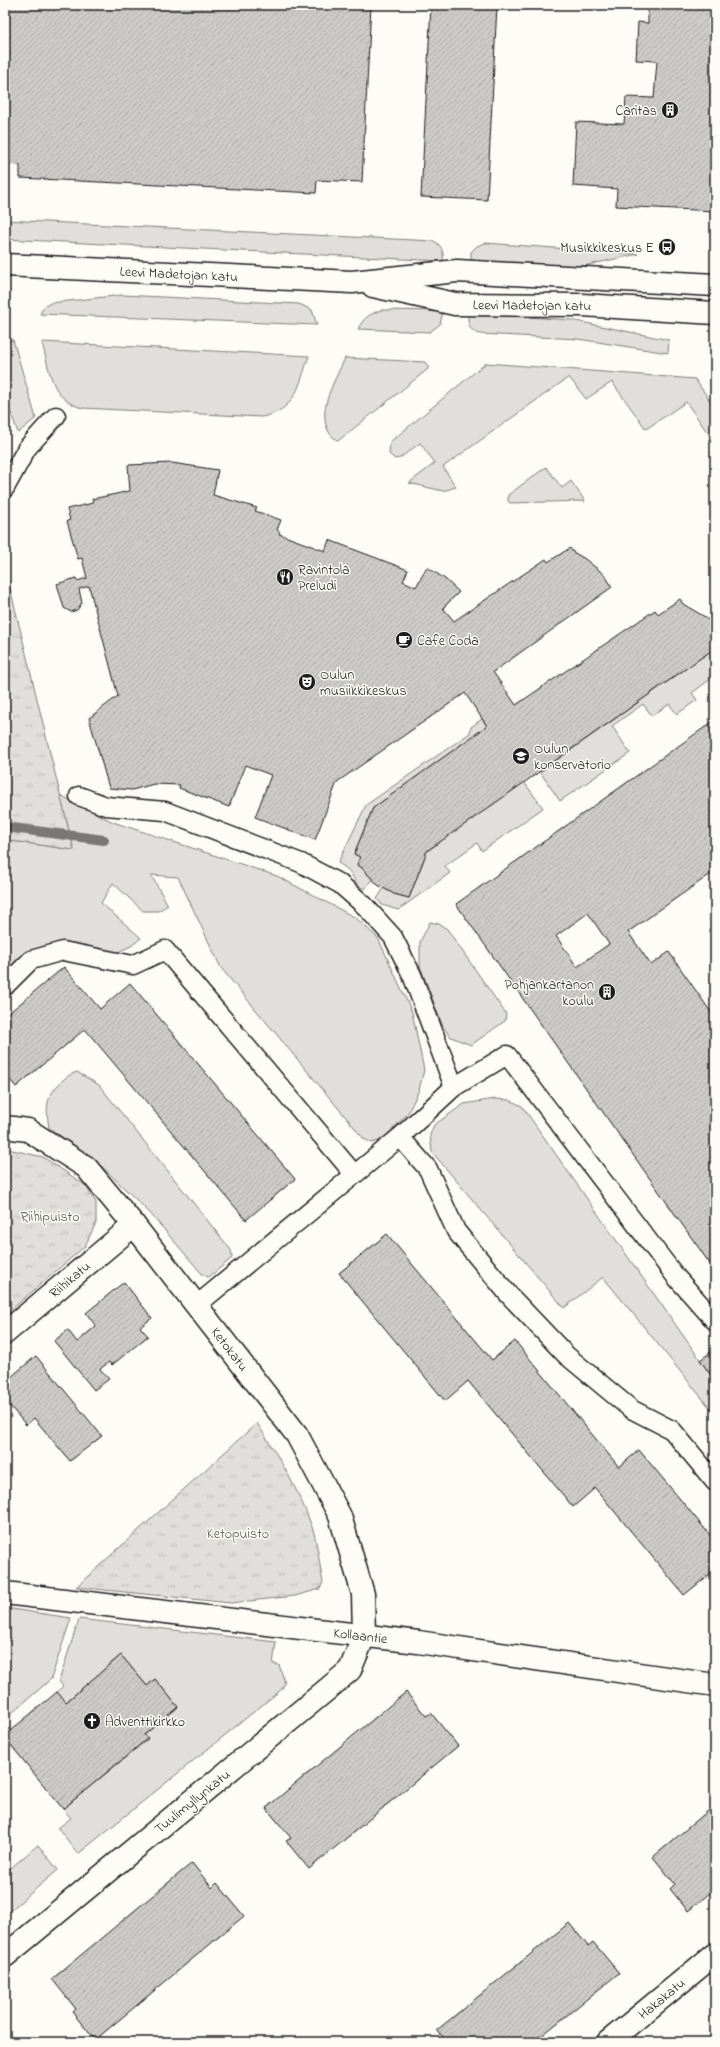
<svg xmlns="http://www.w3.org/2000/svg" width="720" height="2047" font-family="'Indie Flower',sans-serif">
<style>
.grass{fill:#e0dfdb;stroke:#7e7e7c}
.park{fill:url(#park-tufts);stroke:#7e7e7c}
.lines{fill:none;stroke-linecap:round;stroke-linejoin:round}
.stream{stroke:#797876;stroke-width:10}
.building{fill:url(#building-hatch);stroke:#1c1c1c;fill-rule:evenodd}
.lane-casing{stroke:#1c1c1c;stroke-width:21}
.street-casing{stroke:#1c1c1c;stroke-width:25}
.secondary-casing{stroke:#1c1c1c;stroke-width:25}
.lane{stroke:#fdfcf7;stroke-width:18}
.street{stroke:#fdfcf7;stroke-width:22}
.secondary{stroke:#fdfcf7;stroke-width:22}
.labels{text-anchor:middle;stroke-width:3;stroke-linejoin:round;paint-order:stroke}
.poi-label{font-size:14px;fill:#1c1c1c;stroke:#fdfcf7;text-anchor:start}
.street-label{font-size:14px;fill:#1c1c1c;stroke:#fdfcf7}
.park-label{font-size:14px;fill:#575655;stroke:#fdfcf7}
</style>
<defs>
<pattern id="park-tufts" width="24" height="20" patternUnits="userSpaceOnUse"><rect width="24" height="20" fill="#e0dfdb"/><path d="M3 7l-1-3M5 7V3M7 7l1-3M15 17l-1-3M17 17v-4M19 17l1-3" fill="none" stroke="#c0bfbb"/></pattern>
<pattern id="building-hatch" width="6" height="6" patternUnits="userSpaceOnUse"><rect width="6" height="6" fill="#cccbc8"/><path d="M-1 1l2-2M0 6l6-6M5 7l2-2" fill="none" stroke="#afaeab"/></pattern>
</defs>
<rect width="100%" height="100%" fill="#fdfcf7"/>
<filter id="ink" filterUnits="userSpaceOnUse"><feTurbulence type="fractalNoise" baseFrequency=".025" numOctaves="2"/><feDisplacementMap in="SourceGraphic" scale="8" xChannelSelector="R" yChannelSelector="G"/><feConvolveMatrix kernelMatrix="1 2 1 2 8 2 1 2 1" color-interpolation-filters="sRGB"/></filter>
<g filter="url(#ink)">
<g class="grass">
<path d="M5 220 434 241C442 246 444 252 443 261L5 239Z"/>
<polygon points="485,243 638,254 579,267 471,263 471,252 477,246"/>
<polygon points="123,295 299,304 312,310 317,325 40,314 43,308 50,303"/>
<path d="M381 310 443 311 440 324 430 332 358 329C363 318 370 314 381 310Z"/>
<path d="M468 313 571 320 669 340 668 353 578 339 480 334C468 330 468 325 468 313Z"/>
<polygon points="5,340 13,340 36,418 18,433 10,410 5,410"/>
<path d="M42 343V342L309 356C299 384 297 410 262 417L82 408C50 399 50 370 42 343Z"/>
<path d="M345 358 425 362 428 366V369L338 441C335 439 331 436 329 432 316 410 336 379 345 358Z"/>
<polygon points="486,363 695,379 715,408 715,443 686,402 646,429 612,382 586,399 569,377 443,467 456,487 443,491 409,483 435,463 420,443 400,458 395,459 389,454 390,442"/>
<polygon points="546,467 562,488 571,481 585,501 510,503 508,501 508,495"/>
<polygon points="715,648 715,682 712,678 692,693 697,700 677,714 669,704 652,716 643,704 612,726 630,753 560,801 540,772"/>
<path d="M482 719 487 726 373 808 354 854 360 857 357 865 361 867 372 879 365 889C355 887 354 875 347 869 345 867 341 865 338 863L366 805 470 733 471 727Z"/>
<polygon points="524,782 543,808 482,851 477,843 445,866 450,873 398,910 382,905 377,899 384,888 394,894 409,898 427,851"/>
<polygon points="60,795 113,822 277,876 356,918 378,938 412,1012 424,1070 419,1090 408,1113 382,1140 372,1143 364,1139 221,968 178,877 151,875 168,905 158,911 143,911 113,883 101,903 141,938 131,946 114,954 28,955 5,972 5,840 74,850"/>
<polygon points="430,922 439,924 447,929 506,1014 505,1021 471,1045 451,1037 443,1027 420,966 420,942"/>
<path d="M77 1072 99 1085 231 1250 232 1258 209 1277 203 1275 149 1212 93 1158 49 1128C46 1107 45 1098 61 1082 66 1077 70 1074 77 1072Z"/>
<polygon points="495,1099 509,1100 522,1106 715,1381 715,1414 603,1277 564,1308 432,1152 430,1135 434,1125 464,1104"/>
<polygon points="5,1608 71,1618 51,1679 5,1719"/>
<polygon points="79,1619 276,1642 273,1664 279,1665 285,1683 282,1689 78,1854 58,1828 71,1818 63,1809 148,1739 144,1735 178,1707 155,1679 147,1686 121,1655 66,1702 57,1692 63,1686 59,1681"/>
<polygon points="38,1845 58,1870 5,1915 5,1873"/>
</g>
<g class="park">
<polygon points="5,567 70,835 74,850 5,840"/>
<polygon points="8,1149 43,1157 85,1185 96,1202 96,1223 85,1246 5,1315 5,1165"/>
<path d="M257 1423C278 1456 299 1490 312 1527 318 1544 319 1564 323 1582L320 1589 295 1596 231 1603 76 1587Z"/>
</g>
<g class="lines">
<polyline class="stream" points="5,827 104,840"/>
</g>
<g class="building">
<polygon points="5,5 371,5 362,182 317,180 316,193 20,178 20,165 5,164"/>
<polygon points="431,5 497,5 487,200 421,197"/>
<polygon points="648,5 715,5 715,211 616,206 617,189 573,186 576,122 624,124 626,97 654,98 657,61 636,60 638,22 648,23"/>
<polygon points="172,463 218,470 213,495 257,508 255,511 281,520 277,530 280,532 279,534 325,551 329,540 408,570 403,581 416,587 427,567 445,579 459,592 443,608 454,621 546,559 548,562 570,548 573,552 585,559 605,575 612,587 493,672 516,705 655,610 658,614 680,599 683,604 705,617 715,627 715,648 427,851 409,898 394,894 378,885 361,867 357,865 360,857 354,854 373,808 487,726 465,693 337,782 315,840 255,817 271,775 245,765 229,807 179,788 180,785 154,784 132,790 109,788 89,718 118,696 89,586 79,589 82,603 77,610 71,612 64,608 57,584 76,578 77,581 87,578 82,558 78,559 67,521 70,520 67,509 93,503 92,499 130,491 128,465"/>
<path d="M715 720V871L628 932 651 965 669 952 715 1018V1271L456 904ZM588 913 609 944 577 967 556 936Z"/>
<polygon points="64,967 100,1009 130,983 295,1179 246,1220 85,1029 16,1087 5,1074 5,1016"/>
<polygon points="387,1234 492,1360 515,1341 619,1467 639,1450 715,1541 715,1570 684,1595 595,1488 573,1507 468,1381 445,1401 339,1273"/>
<polygon points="124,1282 152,1318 140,1327 148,1336 112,1365 109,1362 100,1369 109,1379 94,1390 54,1341 68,1330 77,1342 96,1326 86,1313"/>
<polygon points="711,1352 715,1357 715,1370 710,1374 700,1360"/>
<polygon points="36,1356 102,1436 70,1461 34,1418 26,1425 5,1400 5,1382"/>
<polygon points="121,1655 147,1686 155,1679 178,1707 144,1735 148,1738 63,1809 5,1738 5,1735 57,1692 66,1702"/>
<polygon points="406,1692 426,1716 431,1713 458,1746 309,1869 286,1841 291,1838 266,1808"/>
<polygon points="715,1805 715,1889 688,1911 670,1889 675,1884 653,1857"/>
<polygon points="192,1863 212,1888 217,1883 244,1916 95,2040 72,2012 76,2009 52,1979"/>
<polygon points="569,1923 588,1946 593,1942 619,1973 534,2042 447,2042 437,2030"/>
</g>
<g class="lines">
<defs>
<g id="lane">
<polyline points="5,488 27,448 56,416"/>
<polyline points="79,796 106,806 165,811 301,863 340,884 364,905 393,937 412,975 454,1087"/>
<polyline points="5,986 31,960 63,951 133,965 165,950 354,1174"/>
<polyline points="400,1137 428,1169 456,1231 509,1295 566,1355 631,1409 672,1430 715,1482"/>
<polyline points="197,1305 400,1137 454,1087 507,1055 676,1277 715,1321"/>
</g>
<g id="street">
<path id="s1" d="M5 1127 28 1130 86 1167 134 1225 297 1435 340 1516 363 1594 364 1636 350 1670 330 1687 5 1956"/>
<path id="s2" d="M5 1333 134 1225"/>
<path id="s3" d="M5 1593 418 1642 715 1685"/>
<path id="s4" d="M608 2042 715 1954"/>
</g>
<g id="secondary">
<path id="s5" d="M5 265 352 282 457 271 715 285"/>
<path id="s6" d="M373 286 455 304 582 305 715 313"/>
</g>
</defs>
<use href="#lane" class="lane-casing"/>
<use href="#street" class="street-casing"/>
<use href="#secondary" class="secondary-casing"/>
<use href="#lane" class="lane"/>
<use href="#street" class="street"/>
<use href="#secondary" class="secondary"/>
</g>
</g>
<defs>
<symbol id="building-disc" viewBox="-11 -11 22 22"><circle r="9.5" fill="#1c1c1c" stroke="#fdfcf7"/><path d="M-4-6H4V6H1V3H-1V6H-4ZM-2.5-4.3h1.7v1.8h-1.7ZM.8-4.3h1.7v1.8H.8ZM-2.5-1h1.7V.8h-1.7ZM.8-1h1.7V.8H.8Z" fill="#fff"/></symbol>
<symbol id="bus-disc" viewBox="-11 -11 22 22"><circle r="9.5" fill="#1c1c1c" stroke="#fdfcf7"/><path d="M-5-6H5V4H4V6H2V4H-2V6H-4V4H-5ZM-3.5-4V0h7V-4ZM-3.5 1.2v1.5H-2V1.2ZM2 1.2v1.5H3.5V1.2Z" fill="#fff"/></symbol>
<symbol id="restaurant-disc" viewBox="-11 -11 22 22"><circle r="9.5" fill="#1c1c1c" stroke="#fdfcf7"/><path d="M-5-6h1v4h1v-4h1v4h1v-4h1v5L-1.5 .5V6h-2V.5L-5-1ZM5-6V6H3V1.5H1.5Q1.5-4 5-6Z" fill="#fff"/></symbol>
<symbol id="cafe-disc" viewBox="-11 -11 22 22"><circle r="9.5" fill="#1c1c1c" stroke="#fdfcf7"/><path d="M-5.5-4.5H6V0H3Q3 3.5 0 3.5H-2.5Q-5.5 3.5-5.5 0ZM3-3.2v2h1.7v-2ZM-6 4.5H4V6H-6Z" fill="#fff"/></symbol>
<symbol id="theatre-disc" viewBox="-11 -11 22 22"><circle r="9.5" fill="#1c1c1c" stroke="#fdfcf7"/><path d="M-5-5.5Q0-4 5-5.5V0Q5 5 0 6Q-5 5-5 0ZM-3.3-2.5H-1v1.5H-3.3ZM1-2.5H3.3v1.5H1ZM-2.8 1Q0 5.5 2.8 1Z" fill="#fff"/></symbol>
<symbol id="school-disc" viewBox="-11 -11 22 22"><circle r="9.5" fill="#1c1c1c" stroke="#fdfcf7"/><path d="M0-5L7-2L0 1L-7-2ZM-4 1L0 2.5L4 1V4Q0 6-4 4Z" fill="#fff"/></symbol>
<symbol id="church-disc" viewBox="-11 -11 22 22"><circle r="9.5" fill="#1c1c1c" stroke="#fdfcf7"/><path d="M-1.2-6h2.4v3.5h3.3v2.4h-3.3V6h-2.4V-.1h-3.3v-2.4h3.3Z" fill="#fff"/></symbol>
</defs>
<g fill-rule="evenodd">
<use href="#building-disc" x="660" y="100" width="20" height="20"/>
<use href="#bus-disc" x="657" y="237" width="20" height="20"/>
<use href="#restaurant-disc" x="275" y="567" width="20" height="20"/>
<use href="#cafe-disc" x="394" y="630" width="20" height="20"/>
<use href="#theatre-disc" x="297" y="672" width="20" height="20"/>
<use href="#school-disc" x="511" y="746" width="20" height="20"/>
<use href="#building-disc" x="597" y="982" width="20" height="20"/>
<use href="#church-disc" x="82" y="1711" width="20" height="20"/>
</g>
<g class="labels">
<g class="poi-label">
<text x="657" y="115" text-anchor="end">Caritas</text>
<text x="654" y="252" text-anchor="end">Musikkikeskus E</text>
<text x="298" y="574">Ravintola<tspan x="298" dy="16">Preludi</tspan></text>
<text x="417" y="645">Cafe Coda</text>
<text x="320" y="679">Oulun<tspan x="320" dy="16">musiikkikeskus</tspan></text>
<text x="534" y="753">Oulun<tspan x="534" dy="16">konservatorio</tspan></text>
<text x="594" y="989" text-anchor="end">Pohjankartanon<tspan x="594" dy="16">koulu</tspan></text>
<text x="105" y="1726">Adventtikirkko</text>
</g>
<g class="street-label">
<text dy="5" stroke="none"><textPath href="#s5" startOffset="174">Leevi Madetojan katu</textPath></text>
<text dy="5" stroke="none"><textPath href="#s6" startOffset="161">Leevi Madetojan katu</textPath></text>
<text dy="5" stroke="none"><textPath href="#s2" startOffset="84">Riihikatu</textPath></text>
<text dy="5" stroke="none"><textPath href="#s1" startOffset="324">Ketokatu</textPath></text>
<text dy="5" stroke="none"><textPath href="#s3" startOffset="358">Kollaantie</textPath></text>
<text transform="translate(192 1801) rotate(-39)" y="5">Tuulimyllynkatu</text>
<text dy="5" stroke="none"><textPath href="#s4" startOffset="69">Hakakatu</textPath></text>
</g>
<g class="park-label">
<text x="50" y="1221">Riihipuisto</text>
<text x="238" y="1538">Ketopuisto</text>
</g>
</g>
<rect width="720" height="2047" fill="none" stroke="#fdfcf7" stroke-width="20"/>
<rect x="10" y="10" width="700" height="2027" fill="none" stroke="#1c1c1c" stroke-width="1.5" filter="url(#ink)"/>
</svg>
